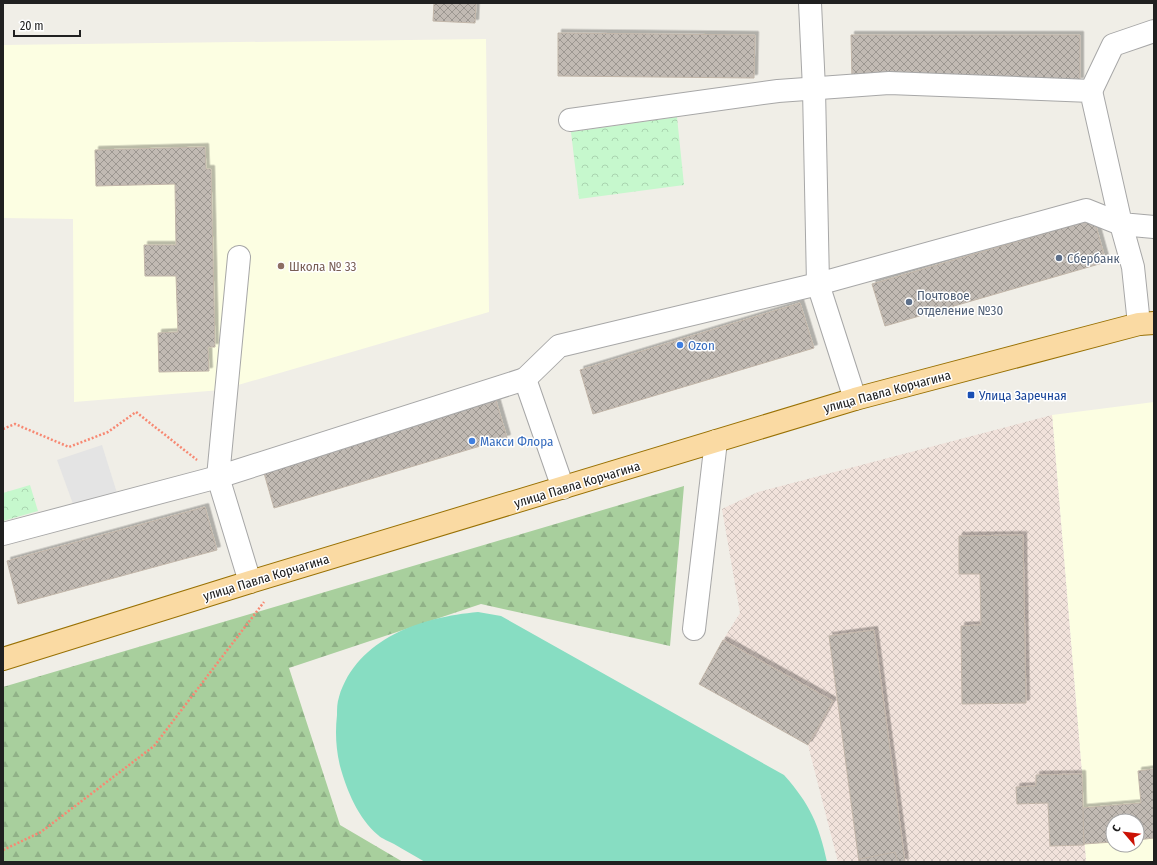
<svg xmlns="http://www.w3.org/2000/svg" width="1157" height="865" font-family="'Fira Sans Condensed',sans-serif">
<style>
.education{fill:#fcfee2;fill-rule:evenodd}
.military{fill:url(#military-cross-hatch)}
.forest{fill:url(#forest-firs)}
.park{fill:url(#park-crowns)}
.pitch{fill:#87ddc2}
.parking{fill:#e4e4e4}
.building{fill:url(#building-cross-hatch);stroke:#c2b6a9;filter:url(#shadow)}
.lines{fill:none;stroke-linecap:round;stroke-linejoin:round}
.minor-casing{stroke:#a7a7a7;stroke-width:24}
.major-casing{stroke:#997104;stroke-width:24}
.path{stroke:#f78872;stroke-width:2.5;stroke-dasharray:2 2;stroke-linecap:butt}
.minor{stroke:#fff;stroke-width:22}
.major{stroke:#fadaa3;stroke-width:22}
.service-dot{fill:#5c6f8a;stroke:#fff;stroke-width:1.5}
.education-dot{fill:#8d6e63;stroke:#fff;stroke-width:1.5}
.shop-dot{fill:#3f7fe0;stroke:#fff;stroke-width:1.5}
.transit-dot{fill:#1a4fb4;stroke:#fff;stroke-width:1.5}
.labels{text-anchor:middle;stroke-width:3;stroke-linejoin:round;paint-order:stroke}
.service-label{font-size:13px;fill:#4e5e75;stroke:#fff;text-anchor:start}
.education-label{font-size:13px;fill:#785e54;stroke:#fff;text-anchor:start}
.shop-label{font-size:13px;fill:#366cbe;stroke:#fff;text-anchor:start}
.street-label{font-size:13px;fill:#202020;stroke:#fff}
.transit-label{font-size:13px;fill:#164399;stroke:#fff;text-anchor:start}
</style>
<defs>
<pattern id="military-cross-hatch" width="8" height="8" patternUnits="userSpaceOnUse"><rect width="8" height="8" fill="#f1e2db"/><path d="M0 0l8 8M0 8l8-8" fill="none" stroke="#cec2bc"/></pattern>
<pattern id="forest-firs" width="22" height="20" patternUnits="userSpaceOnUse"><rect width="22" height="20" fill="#a8cf9d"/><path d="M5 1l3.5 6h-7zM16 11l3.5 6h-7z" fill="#90b187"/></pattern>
<pattern id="park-crowns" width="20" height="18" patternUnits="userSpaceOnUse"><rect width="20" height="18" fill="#c6f8cd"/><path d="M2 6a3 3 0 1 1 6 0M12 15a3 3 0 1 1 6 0" fill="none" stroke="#aad4b0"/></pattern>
<pattern id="building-cross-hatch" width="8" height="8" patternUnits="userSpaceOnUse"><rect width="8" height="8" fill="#c1bab3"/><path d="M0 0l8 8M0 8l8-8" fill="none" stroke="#9c9791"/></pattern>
<filter id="shadow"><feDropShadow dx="3.5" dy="-3.5" stdDeviation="0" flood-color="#0004"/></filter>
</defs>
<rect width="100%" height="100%" fill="#f0eee7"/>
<g class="education">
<polygon points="486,39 489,312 221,390 74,402 73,219 3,218 3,45"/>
<path d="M1154 402V862H1086L1082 808V774L1052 415ZM1113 821H1137V845H1113Z"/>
</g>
<polygon class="military" points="1052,415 1082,774 1082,808 1086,862 838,862 808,745 833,701 723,640 740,613 722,509 758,492"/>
<polygon class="forest" points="684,486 670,646 481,604 289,668 340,825 403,862 3,862 3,687"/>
<g class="park">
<polygon points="677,117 684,185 579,199 571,132"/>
<polygon points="30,485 38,511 3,521 3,493"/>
</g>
<path class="pitch" d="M478 612 501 616 784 775C810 804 819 825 827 862H425C415 856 404 850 394 844 389 841 382 839 378 835 358 818 347 791 340 766 336 749 335 733 337 715 337 709 337 703 339 697 357 638 422 617 478 612Z"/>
<polygon class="parking" points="102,445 117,493 73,504 57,460"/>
<g class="building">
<polygon points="434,3 476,3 475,23 433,21"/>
<polygon points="558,33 755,35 754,78 558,76"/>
<polygon points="851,35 1080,35 1080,81 852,81"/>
<polygon points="205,147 206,169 211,169 215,347 208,347 209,371 159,372 158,333 178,332 176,276 145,276 144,245 176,245 175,184 96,186 95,150"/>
<polygon points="1094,219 1106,262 885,326 872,284"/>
<polygon points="800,303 814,348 593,414 580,370"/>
<polygon points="495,397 507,438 274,508 262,466"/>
<polygon points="205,507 217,550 18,604 7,561"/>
<polygon points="1023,535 1026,703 962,704 961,626 981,625 980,574 959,574 959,536"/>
<polygon points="874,630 905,862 859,862 829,636"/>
<polygon points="723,640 833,701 808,745 699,684"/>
<polygon points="1154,769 1154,838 1137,840 1137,821 1113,821 1113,842 1084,844 1082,808 1141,803 1138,771"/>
<polygon points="1082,774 1084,845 1050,846 1048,803 1017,804 1016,787 1036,786 1036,775"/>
<polygon points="895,852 898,862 860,862 860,859"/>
</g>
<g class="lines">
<defs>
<g id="minor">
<polyline points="810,3 814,89 818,284 1086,210 1121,224 1133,267 1139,324"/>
<polyline points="1091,91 1113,45 1154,31"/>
<polyline points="570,120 778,91 889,83 1091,91 1121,224 1154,227"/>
<polyline points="239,257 218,477 525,379 563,488"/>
<polyline points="525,379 559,346 818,284 855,399"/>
<polyline points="3,534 218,477 250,582"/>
<polyline points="694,629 716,441"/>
</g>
<polyline id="major" points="3,659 250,582 855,399 1139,324 1154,323"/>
</defs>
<use href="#minor" class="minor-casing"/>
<use href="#major" class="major-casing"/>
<g class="path">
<polyline points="3,429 15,424 69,447 108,432 136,412 197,460"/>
<polyline points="3,850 41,832 154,746 264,602"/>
</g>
<use href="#minor" class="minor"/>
<use href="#major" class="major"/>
</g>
<g class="service-dot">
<circle cx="1059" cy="258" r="4"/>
<circle cx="909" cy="302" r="4"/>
</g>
<circle class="education-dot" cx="281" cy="266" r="4"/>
<g class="shop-dot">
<circle cx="680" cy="345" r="4"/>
<circle cx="472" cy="441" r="4"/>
</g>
<rect class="transit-dot" x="967" y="391" width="8" height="8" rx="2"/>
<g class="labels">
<g class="service-label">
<text x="1067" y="263">Сбербанк</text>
<text x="917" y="300">Почтовое<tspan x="917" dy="15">отделение №30</tspan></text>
</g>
<g class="education-label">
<text x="289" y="271">Школа № 33</text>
</g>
<g class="shop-label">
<text x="688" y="350">Ozon</text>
<text x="480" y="446">Макси Флора</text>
</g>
<g class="street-label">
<text transform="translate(887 391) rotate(-15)" y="5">улица Павла Корчагина</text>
<text transform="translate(577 484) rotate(-17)" y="5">улица Павла Корчагина</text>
<text transform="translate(266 577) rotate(-17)" y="5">улица Павла Корчагина</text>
</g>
<g class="transit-label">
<text x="979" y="400">Улица Заречная</text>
</g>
</g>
<rect width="1157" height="865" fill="none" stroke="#202020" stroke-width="8"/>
<g transform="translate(1125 833) rotate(298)"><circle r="19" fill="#ffffff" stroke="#a6a6a6"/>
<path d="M0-3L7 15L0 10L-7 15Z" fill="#cb1205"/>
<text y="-6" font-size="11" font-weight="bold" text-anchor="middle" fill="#202020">С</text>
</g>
<path d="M14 30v6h66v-6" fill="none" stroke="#202020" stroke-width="2"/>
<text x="20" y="30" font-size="12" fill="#202020" stroke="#ffffff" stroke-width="3" paint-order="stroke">20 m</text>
</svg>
